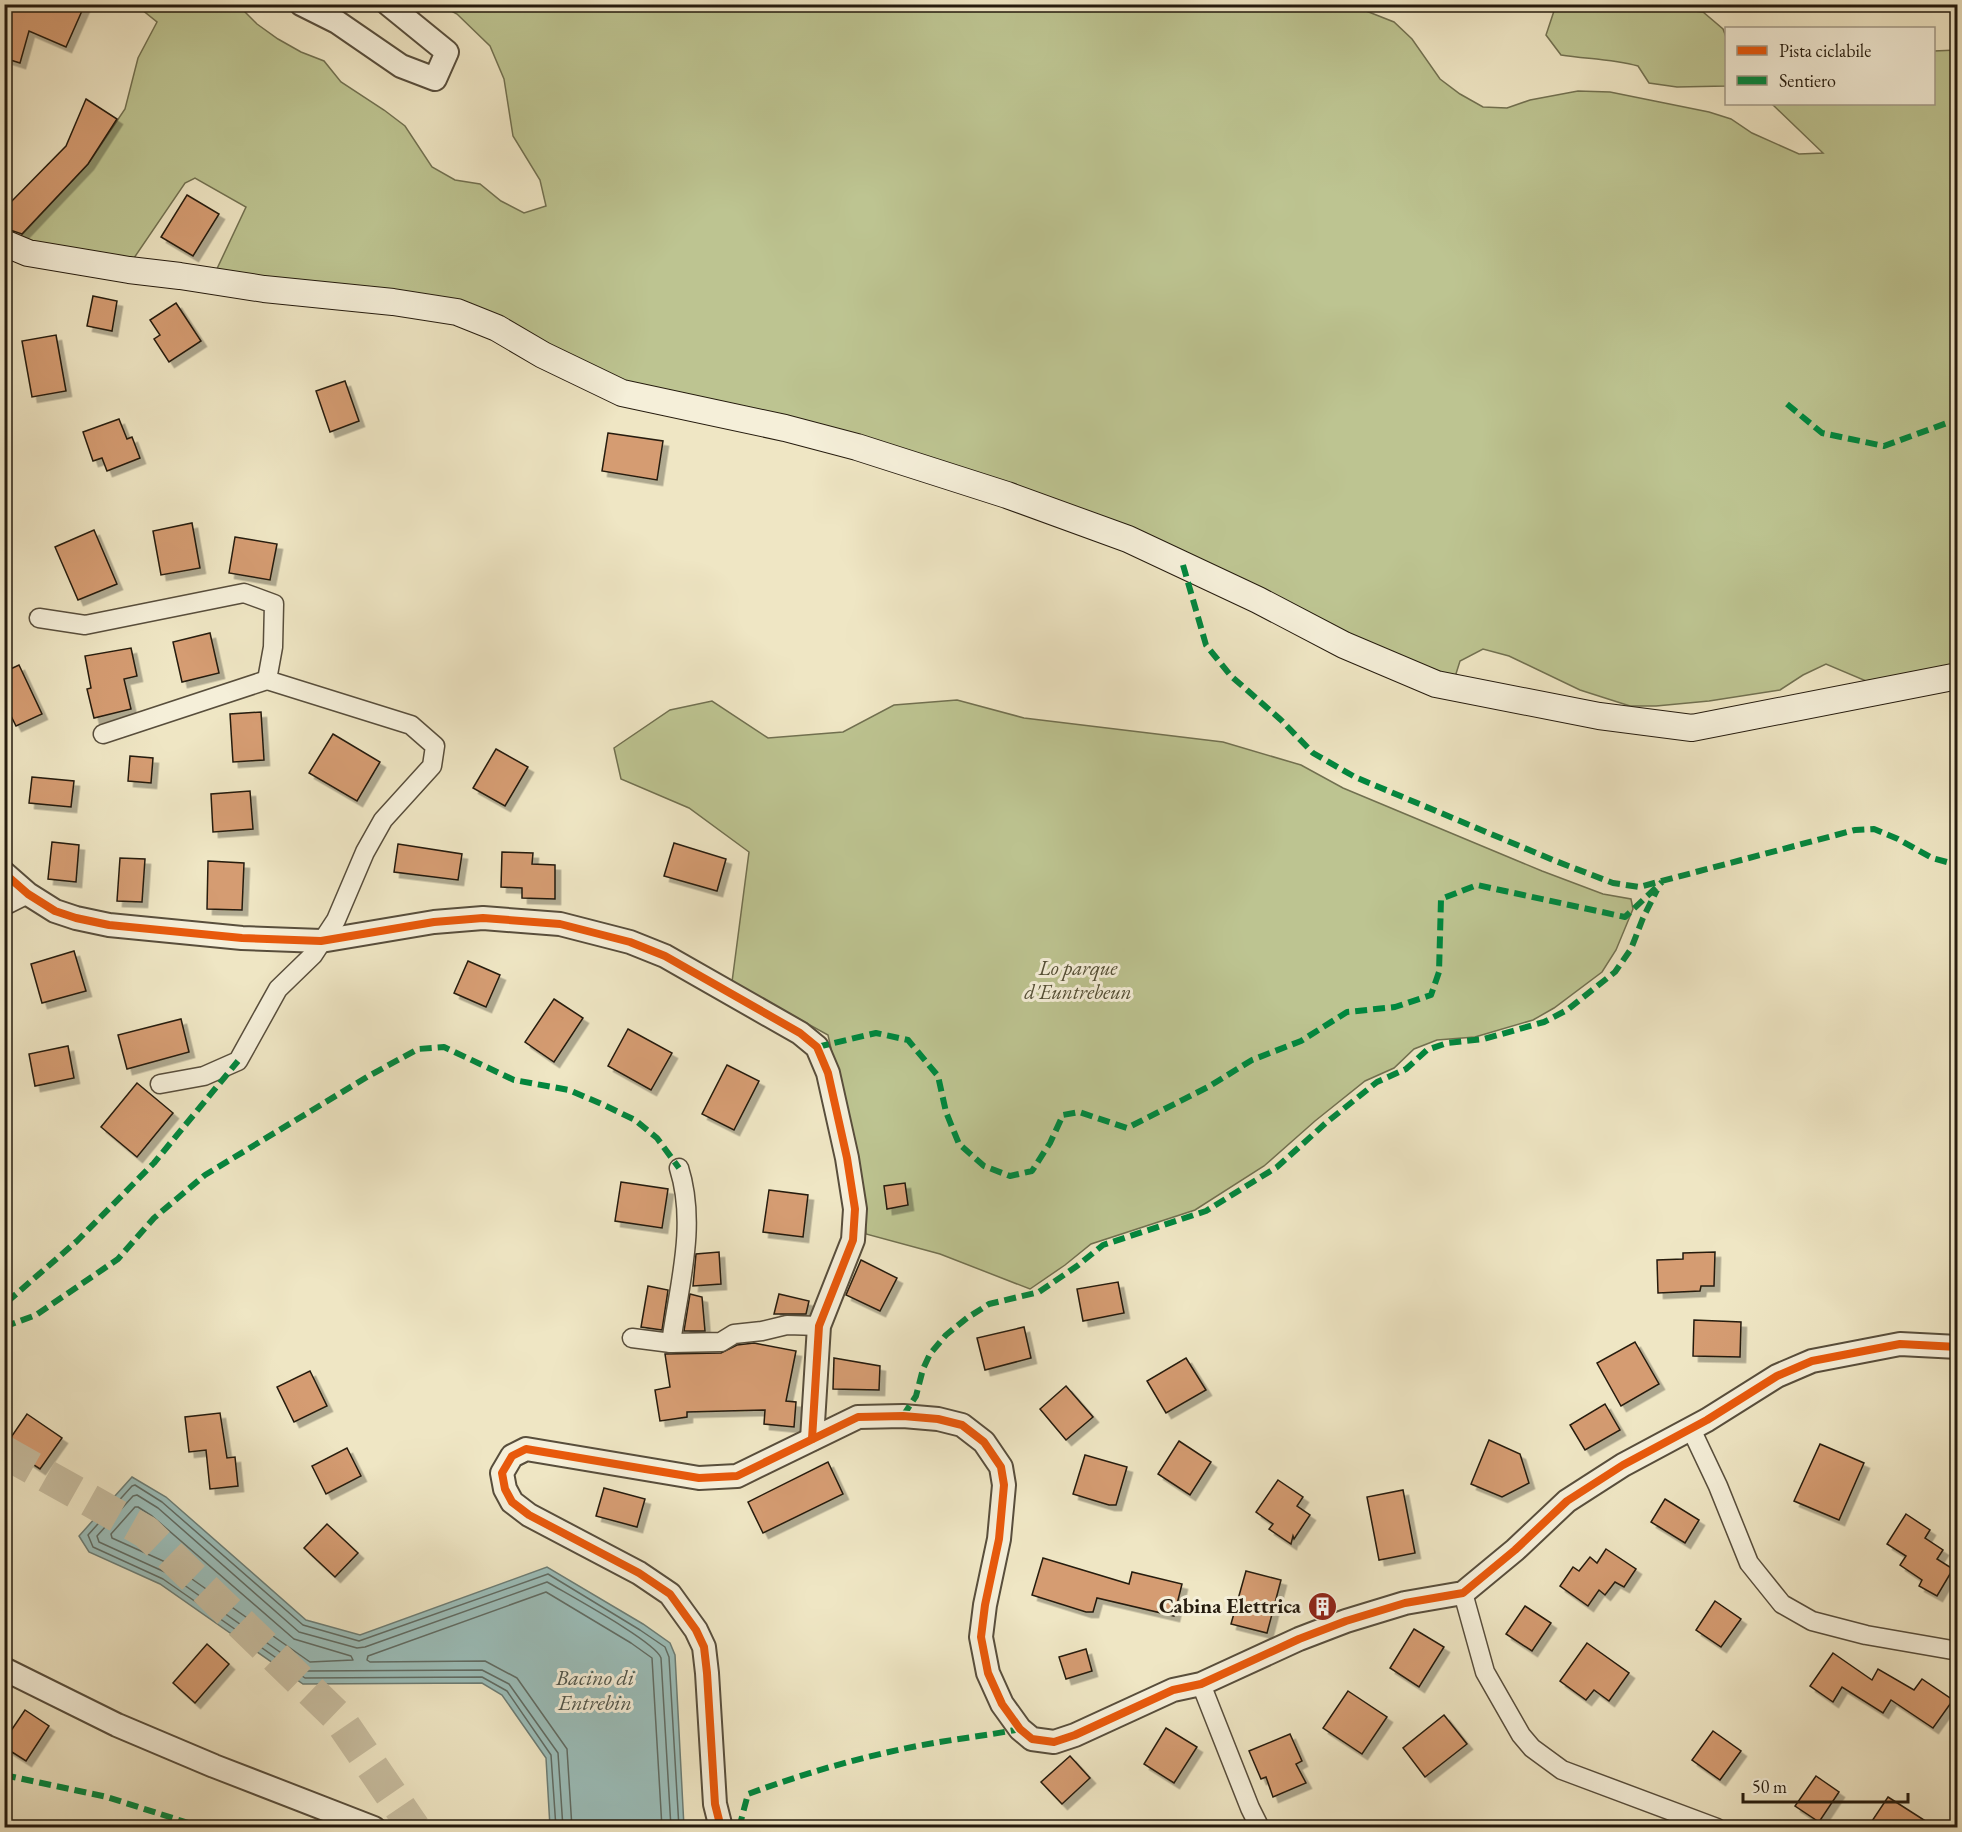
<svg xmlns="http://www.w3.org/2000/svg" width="1962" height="1832" font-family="'EB Garamond',serif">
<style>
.green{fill:#bdc491;stroke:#717050;stroke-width:1.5}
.water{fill:#9bbeba;stroke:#6c7d75;stroke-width:1.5}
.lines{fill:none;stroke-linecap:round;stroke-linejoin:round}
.shore{stroke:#606c64;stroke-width:1.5}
.building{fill:#d59c72;stroke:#251b0e;stroke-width:1.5;filter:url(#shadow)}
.motorway-tunnel{stroke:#c7bda0;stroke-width:33;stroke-dasharray:33 16;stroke-linecap:butt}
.minor-casing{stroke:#584e3c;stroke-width:21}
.tertiary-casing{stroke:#584e3c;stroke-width:26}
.secondary-casing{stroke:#251b0e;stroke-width:28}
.minor{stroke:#f5efd9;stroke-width:18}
.tertiary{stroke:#f5efd9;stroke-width:22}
.secondary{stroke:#f5efd9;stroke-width:26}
.quiet{stroke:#00873e;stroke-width:6;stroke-dasharray:12 6;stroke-linecap:butt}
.cycleway-casing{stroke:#f5efd9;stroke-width:11}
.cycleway{stroke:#e8590c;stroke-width:8}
.labels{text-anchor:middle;stroke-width:6;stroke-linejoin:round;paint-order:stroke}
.park-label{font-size:21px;font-style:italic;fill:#534e35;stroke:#f5efd9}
.poi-label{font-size:21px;font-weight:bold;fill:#251b0e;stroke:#f5efd9;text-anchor:end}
.water-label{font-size:22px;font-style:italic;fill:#4e544a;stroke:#f5efd9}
</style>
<defs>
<filter id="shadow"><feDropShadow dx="5.5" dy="5.5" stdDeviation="0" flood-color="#0004"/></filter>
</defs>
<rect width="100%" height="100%" fill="#efe6c4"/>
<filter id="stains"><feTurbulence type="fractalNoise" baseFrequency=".00333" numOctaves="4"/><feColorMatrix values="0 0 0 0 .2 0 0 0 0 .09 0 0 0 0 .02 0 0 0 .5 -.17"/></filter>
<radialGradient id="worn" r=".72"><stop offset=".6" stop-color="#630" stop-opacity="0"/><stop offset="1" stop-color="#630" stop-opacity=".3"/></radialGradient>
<g class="green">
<polygon points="136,5 238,5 257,24 278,39 301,52 324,61 341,82 384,110 405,126 432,167 455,180 480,184 501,201 524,213 546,206 540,180 513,136 504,79 490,46 457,14 440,5 1351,5 1394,22 1412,39 1440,79 1460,94 1483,107 1507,108 1530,100 1578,91 1610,92 1709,112 1731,119 1752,133 1799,154 1823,153 1772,104 1934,104 1934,51 1957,50 1957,665 1866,681 1826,664 1803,675 1780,690 1709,701 1656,706 1630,706 1580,690 1509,656 1483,649 1460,661 1455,677 1379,649 1258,587 610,380 540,339 215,273 246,207 195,178 185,183 134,258 17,240 88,164 125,109 138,58 157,22"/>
<path d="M1611 5H1645L1703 12 1723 29 1726 37V86L1677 87 1649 83 1638 66C1612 59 1587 59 1561 55L1546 35 1554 11 1578 5Z"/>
<polygon points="957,700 1024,718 1223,742 1301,765 1343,788 1542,871 1603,894 1631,899 1633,909 1616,950 1602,972 1554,1008 1533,1020 1475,1037 1437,1040 1414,1049 1394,1068 1365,1081 1315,1121 1264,1166 1195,1210 1091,1244 1065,1265 1030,1289 940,1254 866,1234 861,1182 828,1035 732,982 749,852 689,808 621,779 614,748 670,710 712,701 768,738 843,732 894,705"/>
</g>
<polygon class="water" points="132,1477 166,1497 306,1620 360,1635 547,1567 643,1624 670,1643 675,1655 684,1827 550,1827 546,1758 502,1695 482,1683 303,1684 160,1584 89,1552 79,1536"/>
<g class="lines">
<g class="shore">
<polygon points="135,1507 138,1507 152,1516 294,1639 351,1656 353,1660 310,1662 172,1565 112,1538 111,1534"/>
<polyline points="556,1828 551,1755 507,1691 482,1677 305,1678 163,1579 93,1547 88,1535 132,1486 135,1485 162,1502 303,1625 359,1641 548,1574 640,1630 665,1647 669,1657 679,1828"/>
<path d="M563 1828 558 1753 509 1684 482 1670 307 1671 167 1573 99 1542 97 1536 133 1496 137 1495 158 1508 299 1632 357 1648 365 1647 547 1582C567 1594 656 1642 661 1658L671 1828"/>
<polyline points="572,1828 567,1749 517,1678 485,1661 370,1662 367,1660 368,1656 546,1592 631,1643 652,1658 662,1828"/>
</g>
</g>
<g class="building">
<polygon points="4,4 85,4 66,47 29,31 20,63 4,58"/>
<polygon points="86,99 117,119 88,164 22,234 4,228 4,209 66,146"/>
<polygon points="187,195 219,214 193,256 161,237"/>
<polygon points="93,296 117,301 112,331 87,326"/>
<polygon points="176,303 201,341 169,362 154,339 160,335 150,320"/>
<polygon points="56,335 66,391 32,397 22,341"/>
<polygon points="345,381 359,421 330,432 316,391"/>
<polygon points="119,419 127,439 132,437 140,458 107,471 102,458 93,461 83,432"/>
<polygon points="608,433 663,441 657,480 602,471"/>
<polygon points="192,523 200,568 161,575 153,531"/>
<polygon points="94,530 117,584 78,600 55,547"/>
<polygon points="235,537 277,544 270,580 229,573"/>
<polygon points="210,633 219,673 182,682 173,642"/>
<polygon points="131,648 137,676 124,679 131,709 94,718 87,689 91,688 85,656"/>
<polygon points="19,665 42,714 16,726 4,702 4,672"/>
<polygon points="261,712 264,760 233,762 230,714"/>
<polygon points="333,734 380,762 357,801 309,773"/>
<polygon points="496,749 528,767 505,806 473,788"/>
<polygon points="130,756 153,758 151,783 128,781"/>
<polygon points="32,777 74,781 71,807 29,803"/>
<polygon points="250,791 253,829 213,832 211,794"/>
<polygon points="52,842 79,845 76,882 48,879"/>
<polygon points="674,843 726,859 717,891 664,876"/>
<polygon points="398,844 462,854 458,880 394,872"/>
<polygon points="502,852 533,853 532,864 555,865 555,899 522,898 522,888 501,887"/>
<polygon points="120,858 145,859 142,902 117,901"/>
<polygon points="208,861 244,863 242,910 207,909"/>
<polygon points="74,951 86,991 42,1003 31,964"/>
<polygon points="468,961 500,975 486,1007 454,993"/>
<polygon points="554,999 583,1018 554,1062 525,1042"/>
<polygon points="181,1019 189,1052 127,1069 118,1035"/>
<polygon points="628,1029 672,1053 651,1090 608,1066"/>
<polygon points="68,1046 74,1078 35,1086 29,1054"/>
<polygon points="727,1065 759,1081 734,1130 702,1114"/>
<polygon points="137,1083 173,1113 137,1157 101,1127"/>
<polygon points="621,1182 668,1189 662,1228 615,1221"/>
<polygon points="905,1183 908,1205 887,1209 884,1186"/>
<polygon points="769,1190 808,1195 803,1237 763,1232"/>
<polygon points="719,1252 721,1284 693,1286 696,1254"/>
<polygon points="1715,1252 1714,1286 1701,1286 1700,1291 1658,1293 1657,1260 1683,1259 1683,1253"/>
<polygon points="861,1260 897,1278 880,1311 846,1295"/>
<polygon points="1118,1282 1124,1313 1083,1321 1077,1289"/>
<polygon points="648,1286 668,1290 662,1330 641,1327"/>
<polygon points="690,1294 702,1297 705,1331 684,1331"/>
<polygon points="779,1294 809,1301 806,1314 774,1314"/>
<polygon points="1694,1320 1741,1322 1740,1357 1693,1356"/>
<polygon points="1024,1327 1031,1358 985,1370 977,1338"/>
<polygon points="1635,1342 1659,1384 1621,1406 1597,1363"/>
<polygon points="754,1343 796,1351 786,1401 796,1402 794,1427 764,1424 765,1410 687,1412 687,1417 660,1421 655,1390 670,1387 665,1354 721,1353 737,1345"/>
<polygon points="834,1358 880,1366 879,1390 833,1389"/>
<polygon points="1186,1358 1206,1390 1166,1413 1147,1381"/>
<polygon points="310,1371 327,1406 294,1422 277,1387"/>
<polygon points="1066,1386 1093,1417 1066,1440 1040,1409"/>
<polygon points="1605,1404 1620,1430 1585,1450 1570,1425"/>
<polygon points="220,1413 227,1458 235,1457 238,1486 210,1489 206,1450 189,1452 185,1417"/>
<polygon points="27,1414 62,1438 40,1469 5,1446"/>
<polygon points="1489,1440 1520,1454 1529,1483 1502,1497 1471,1484"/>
<polygon points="1179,1441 1211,1462 1190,1495 1158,1474"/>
<polygon points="1820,1444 1864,1463 1839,1520 1794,1501"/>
<polygon points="347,1448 361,1476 326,1494 312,1466"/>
<polygon points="1085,1455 1127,1467 1116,1505 1109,1505 1073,1494"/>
<polygon points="828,1462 843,1494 763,1533 748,1502"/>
<polygon points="1278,1480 1303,1497 1297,1506 1310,1515 1294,1539 1293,1536 1291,1544 1269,1529 1273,1524 1256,1512"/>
<polygon points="604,1488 645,1499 637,1527 596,1516"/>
<polygon points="1403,1490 1415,1553 1379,1560 1367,1497"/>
<polygon points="1665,1499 1699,1520 1685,1543 1651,1522"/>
<polygon points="1906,1514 1930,1530 1925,1538 1943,1550 1937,1559 1953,1569 1937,1596 1919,1586 1922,1580 1900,1565 1906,1556 1887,1544"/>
<polygon points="327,1524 358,1553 335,1577 304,1548"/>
<polygon points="1606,1549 1636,1569 1624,1587 1615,1582 1605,1595 1599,1590 1588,1606 1560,1586 1573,1567 1579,1571 1590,1557 1597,1563"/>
<polygon points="1043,1558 1129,1584 1132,1572 1182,1584 1174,1616 1097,1598 1093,1612 1086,1612 1032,1595"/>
<polygon points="1246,1571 1281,1580 1267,1633 1231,1624"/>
<polygon points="1715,1601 1741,1619 1721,1647 1696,1630"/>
<polygon points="1525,1606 1551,1623 1532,1651 1506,1634"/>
<polygon points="1414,1629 1444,1647 1419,1687 1390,1668"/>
<polygon points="1587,1643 1629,1673 1609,1701 1594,1690 1586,1700 1560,1681"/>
<polygon points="207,1644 229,1664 195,1703 173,1683"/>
<polygon points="1086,1649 1092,1671 1066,1679 1059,1657"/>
<polygon points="1833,1653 1872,1680 1878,1669 1914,1690 1922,1679 1953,1700 1933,1728 1891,1700 1883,1713 1842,1687 1833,1702 1810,1686"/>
<polygon points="1348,1691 1387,1717 1362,1754 1323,1728"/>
<polygon points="25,1710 49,1726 26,1761 4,1747 4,1741"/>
<polygon points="1444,1715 1467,1744 1425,1777 1403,1748"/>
<polygon points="1166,1728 1197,1747 1174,1783 1144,1764"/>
<polygon points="1713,1731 1741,1751 1720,1780 1692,1760"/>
<polygon points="1290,1734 1302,1761 1296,1764 1306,1783 1273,1797 1266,1777 1261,1779 1249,1751"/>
<polygon points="1070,1756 1090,1778 1062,1804 1041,1782"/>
<polygon points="1816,1776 1839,1792 1819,1822 1795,1806"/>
<polygon points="1888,1797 1935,1827 1868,1827"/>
</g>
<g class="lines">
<polyline class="motorway-tunnel" points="4,1452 146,1532 338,1717 414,1828"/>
<defs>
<g id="minor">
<polyline points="39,618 85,625 244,593 274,604 273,647 267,680 411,725 435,746 432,766 383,820 365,852 336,920 313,955 278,989 238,1061 204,1076 160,1084"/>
<polyline points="103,734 267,680"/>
<polyline points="4,906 28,894"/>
<polyline points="632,1338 671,1343 721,1342 734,1334 762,1331 787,1325 819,1326"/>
<path d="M671 1343C679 1285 697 1225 679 1168"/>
<polyline points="1691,1429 1718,1486 1749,1563 1782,1604 1812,1621 1866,1635 1958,1651"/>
<polyline points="1463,1593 1485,1672 1521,1735 1532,1748 1562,1770 1717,1828"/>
<polyline points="1201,1684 1250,1808 1260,1828"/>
</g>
<g id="tertiary">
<polyline points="301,4 337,22 401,66 435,79 447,52 388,4"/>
<polyline points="4,873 28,894 55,911 76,918 109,925 242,938 321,941 434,922 483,918 560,924 630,942 665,956 800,1033 817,1047 828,1073 847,1158 855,1209 853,1240 819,1326 812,1439"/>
<polyline points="4,1669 117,1725 214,1766 374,1828"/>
<polyline points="721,1828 715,1804 707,1673 704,1647 696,1630 670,1594 639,1573 529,1515 512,1502 505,1489 502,1473 512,1456 526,1449 699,1478 737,1476 858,1417 903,1416 938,1419 962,1425 984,1442 1001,1467 1004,1485 999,1539 985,1605 981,1637 988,1673 1002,1704 1020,1729 1032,1739 1054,1742 1075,1735 1173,1690 1201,1684 1299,1639 1346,1621 1405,1603 1463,1593 1515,1550 1567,1501 1623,1465 1707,1420 1777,1376 1812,1361 1900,1344 1958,1347"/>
</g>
<polyline id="secondary" points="4,243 28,253 129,270 180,276 264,289 393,302 457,312 497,328 543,355 622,393 785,428 857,447 1007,495 1128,539 1258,600 1344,645 1436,684 1599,716 1692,728 1958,676"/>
</defs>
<use href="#minor" class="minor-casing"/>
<use href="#tertiary" class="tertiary-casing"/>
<use href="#secondary" class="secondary-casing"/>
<use href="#minor" class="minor"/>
<use href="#tertiary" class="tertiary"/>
<use href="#secondary" class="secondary"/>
<g class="quiet">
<polyline points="1787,404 1822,433 1884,446 1958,419"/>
<polyline points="1183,565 1206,645 1231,676 1281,720 1313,753 1355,777 1553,860 1613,883 1639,887 1855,830 1874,829 1898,839 1932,858 1958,865"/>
<polyline points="817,1047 876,1033 908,1040 938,1076 946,1112 959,1144 984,1166 1010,1176 1032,1171 1050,1143 1063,1115 1079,1112 1127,1128 1208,1087 1252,1060 1301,1041 1347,1012 1395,1007 1431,995 1439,972 1441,899 1477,885 1625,917 1662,882"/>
<polyline points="7,1302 77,1241 154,1163 238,1061"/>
<polyline points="4,1327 36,1315 118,1259 154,1218 205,1175 367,1077 418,1049 444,1047 514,1080 569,1090 604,1105 635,1120 657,1138 679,1168"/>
<polyline points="903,1416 916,1396 923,1369 930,1354 946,1335 967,1318 989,1304 1039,1292 1077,1266 1103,1245 1206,1211 1277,1167 1327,1122 1377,1082 1406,1069 1427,1050 1447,1043 1484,1039 1544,1022 1567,1010 1615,972 1631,949 1643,918 1657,890"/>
<polyline points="4,1775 107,1797 204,1828"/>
<path d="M739 1828 748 1794C808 1772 870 1754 934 1743 962 1738 991 1735 1020 1729"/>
</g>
<defs>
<g id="cycleway">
<polyline points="4,873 28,894 55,911 76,918 109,925 242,938 321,941 434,922 483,918 560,924 630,942 665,956 800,1033 817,1047 828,1073 847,1158 855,1209 853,1240 819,1326 812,1439"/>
<polyline points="721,1828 715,1804 707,1673 704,1647 696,1630 670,1594 639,1573 529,1515 512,1502 505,1489 502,1473 512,1456 526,1449 699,1478 737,1476 858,1417 903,1416 938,1419 962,1425 984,1442 1001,1467 1004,1485 999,1539 985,1605 981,1637 988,1673 1002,1704 1020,1729 1032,1739 1054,1742 1075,1735 1173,1690 1201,1684 1299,1639 1346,1621 1405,1603 1463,1593 1515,1550 1567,1501 1623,1465 1707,1420 1777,1376 1812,1361 1900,1344 1958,1347"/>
</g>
</defs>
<use href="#cycleway" class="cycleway-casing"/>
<use href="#cycleway" class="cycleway"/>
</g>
<defs>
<symbol id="building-disc" viewBox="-11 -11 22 22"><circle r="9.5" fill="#8f2418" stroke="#f5efd9"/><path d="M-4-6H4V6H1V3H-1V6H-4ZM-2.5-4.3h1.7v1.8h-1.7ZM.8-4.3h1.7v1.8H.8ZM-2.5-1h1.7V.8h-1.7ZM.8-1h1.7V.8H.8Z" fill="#fff"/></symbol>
</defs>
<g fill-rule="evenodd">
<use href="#building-disc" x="1306" y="1590" width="33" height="33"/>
</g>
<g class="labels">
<g class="park-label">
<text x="1078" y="975">Lo parque<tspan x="1078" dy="24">d'Euntrebeun</tspan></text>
</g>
<g class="poi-label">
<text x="1301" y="1613">Cabina Elettrica</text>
</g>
<g class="water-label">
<text x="595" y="1685">Bacino di<tspan x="595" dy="25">Entrebin</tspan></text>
</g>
</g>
<rect width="1962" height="1832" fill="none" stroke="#efe6c4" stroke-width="24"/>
<rect x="6" y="6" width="1950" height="1820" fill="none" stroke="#251b0e" stroke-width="3"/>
<rect x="12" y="12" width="1938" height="1808" fill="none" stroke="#251b0e" stroke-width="1.5"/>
<rect x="1725" y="27" width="210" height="78" fill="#f5efd9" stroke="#a29a88" stroke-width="1.5"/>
<rect x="1737" y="46" width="30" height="9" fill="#e8590c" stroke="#a29a88" stroke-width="1.5"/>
<text x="1779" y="57" font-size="18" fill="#251b0e">Pista ciclabile</text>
<rect x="1737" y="76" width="30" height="9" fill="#00873e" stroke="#a29a88" stroke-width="1.5"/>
<text x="1779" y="87" font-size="18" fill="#251b0e">Sentiero</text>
<path d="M1743 1793v9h165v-9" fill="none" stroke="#251b0e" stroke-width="3"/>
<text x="1752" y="1793" font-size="18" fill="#251b0e" stroke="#f5efd9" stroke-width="4.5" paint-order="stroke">50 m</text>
<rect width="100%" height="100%" filter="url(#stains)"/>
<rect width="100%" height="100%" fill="url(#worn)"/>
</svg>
